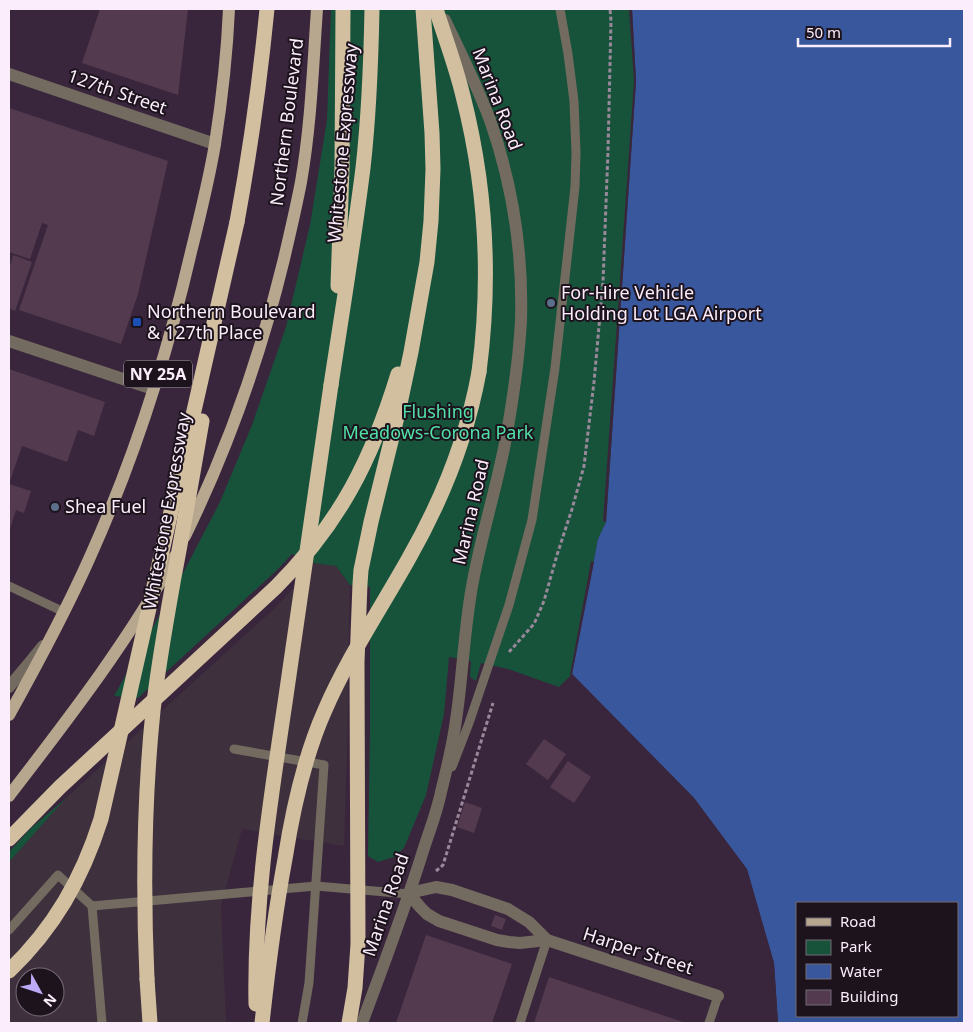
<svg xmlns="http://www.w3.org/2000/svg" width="973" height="1032" font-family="'Noto Sans',sans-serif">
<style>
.industrial{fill:#3f303d;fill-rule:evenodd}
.green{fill:#17533b}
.water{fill:#38579c;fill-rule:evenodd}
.pier{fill:#3a263c}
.building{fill:#533a4e}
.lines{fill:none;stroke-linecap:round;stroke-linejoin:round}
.path{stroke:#99879a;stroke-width:3;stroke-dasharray:4 2.5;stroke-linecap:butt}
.lane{stroke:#736b5f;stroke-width:9}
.street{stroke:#736b5f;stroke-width:12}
.primary{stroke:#b7a78e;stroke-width:12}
.highway{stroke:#d2bfa0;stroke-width:15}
.highway-bridge{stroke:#d2bfa0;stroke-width:15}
.service-dot{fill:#5c6f8a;stroke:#1c131d;stroke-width:2}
.transit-dot{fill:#1a4fb4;stroke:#1c131d;stroke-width:2}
.labels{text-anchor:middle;stroke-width:4;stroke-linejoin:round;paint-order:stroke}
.shield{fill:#1c131d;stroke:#b8acb8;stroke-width:1}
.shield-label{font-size:16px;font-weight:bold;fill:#fbedfb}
.street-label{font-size:18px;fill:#fbedfb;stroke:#1c131d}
.poi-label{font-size:18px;fill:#fbedfb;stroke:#1c131d;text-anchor:start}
.park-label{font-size:18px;fill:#51e1a7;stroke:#1c131d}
</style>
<rect width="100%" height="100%" fill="#3a263c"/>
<path class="industrial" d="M313 563 336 566 350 585 349 616 348 716 344 846 242 829 221 905 226 1023H9V862L66 798 275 608 301 580ZM25 977H55V1007H25Z"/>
<g class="green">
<polygon points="331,9 632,9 636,81 606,522 598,539 572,674 559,687 508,669 481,663 476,681 470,677 471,661 449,657 444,714 426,795 404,848 394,857 378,862 368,856 370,732 370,587 350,585 336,566 313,563 292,554 277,570 138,698 114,696 181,577 220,502 252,425 286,327 310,225 327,120"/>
<polygon points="66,798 9,862 9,852 30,829"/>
</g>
<path class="water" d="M632 9H964V1023H778L774 963 747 869 694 798 572 674 598 539 606 522 636 81ZM797 903H957V1016H797Z"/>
<g class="pier">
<polygon points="629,9 632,9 636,81 606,522 603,521 634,81"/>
<polygon points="591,561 594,562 572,674 694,798 747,870 774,963 778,1023 776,1023 771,963 745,871 692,800 570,675"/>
</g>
<g class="building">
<polygon points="100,9 188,9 178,95 82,63"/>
<polygon points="9,108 168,161 138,294 121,344 19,310 48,225 42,223 30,259 9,252"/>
<polygon points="13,255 32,262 15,311 9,308 9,269"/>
<polygon points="9,369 105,402 94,436 78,430 67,462 22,446 9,484 31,491 24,513 16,510 9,532"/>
<polygon points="544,739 566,754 548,780 526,764"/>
<polygon points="568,761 591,777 574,803 550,787"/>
<polygon points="465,802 482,808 474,833 457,827"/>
<polygon points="495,915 506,919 502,930 491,926"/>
<polygon points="426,935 512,964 492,1023 396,1023"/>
<polygon points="549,977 686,1023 534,1023"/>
</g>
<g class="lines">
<g class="path">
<polyline points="509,652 534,624 544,601 557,555 572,509 584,466 594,382 603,282 608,151 611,21 610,9"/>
<polyline points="436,871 443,865 493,703"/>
</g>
<g class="lane">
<polyline points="9,586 64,612"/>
<polyline points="234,749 324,765 309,983 302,1023"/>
<polyline points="452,767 469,723 509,605 532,520 555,368 575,187 576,153 574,101 568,54 560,9"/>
<polyline points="92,906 102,1023"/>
<polyline points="9,930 58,875 92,906 316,886 409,894"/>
<polyline points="520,1023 547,940"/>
<polyline points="709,1023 718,996"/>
</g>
<g class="street">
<polyline points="9,74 215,144"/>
<polyline points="9,341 153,389"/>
<polyline points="9,687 30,662 43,646"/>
<polyline points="409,894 421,908 427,914 439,921 497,940 509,942 520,943 547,940 718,996"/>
<polyline points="409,894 418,891 436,887 452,890 508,909 529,922 547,940"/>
<path d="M362 1023C383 966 405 909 423 851 429 832 437 812 441 792 447 768 453 744 456 720 463 674 464 627 473 581 482 533 497 486 506 438 513 399 519 360 521 320 523 252 512 183 490 120 477 86 461 53 445 20"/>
</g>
<g class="primary">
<path d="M185 536C228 448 261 354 284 259 290 233 296 208 301 182 311 125 313 66 317 9"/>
<path d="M9 715C38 663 66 611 90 557 134 459 167 356 191 252 200 216 209 180 215 144 222 99 227 54 229 9"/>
<path d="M9 796C68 719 128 642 175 556"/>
</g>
<g class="highway">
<path d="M436 9C445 38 456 66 463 96 486 186 491 280 479 372"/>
<path d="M237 222C250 152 260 80 267 9"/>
<polyline points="338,286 342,168 343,9"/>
<path d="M331 385C342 313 354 240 363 168 369 115 371 62 372 9"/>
<path d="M9 839 60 787 276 587C340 523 372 459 398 374"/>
<polyline points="147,979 150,1023"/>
<polyline points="349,1023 355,988 358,944 357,662 360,584 361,570 371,522 398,413 411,352 427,262 431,221 433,169 432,133 423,9"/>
</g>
<g class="highway-bridge">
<path d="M9 971C54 928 82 879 101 819L237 222"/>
<path d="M147 979C143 891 144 799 153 711 158 666 166 622 174 577 184 525 193 473 202 421"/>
<path d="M256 1004C254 903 270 803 285 703 300 597 316 491 331 385"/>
<path d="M262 1023C268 968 275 913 285 859 293 808 304 757 325 710 348 657 381 608 409 558 442 500 467 438 479 372"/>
</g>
</g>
<g class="service-dot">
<circle cx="551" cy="303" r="5"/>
<circle cx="55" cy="507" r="5"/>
</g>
<rect class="transit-dot" x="132" y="317" width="10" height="10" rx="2.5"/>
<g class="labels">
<rect class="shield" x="124" y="360.5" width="68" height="27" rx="4"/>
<g class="shield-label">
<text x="158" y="380">NY 25A</text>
</g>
<g class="street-label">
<text transform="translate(117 92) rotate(19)" y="6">127th Street</text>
<text transform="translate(497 99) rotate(69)" y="6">Marina Road</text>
<text transform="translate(287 122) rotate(-83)" y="6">Northern Boulevard</text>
<text transform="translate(343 143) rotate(-85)" y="6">Whitestone Expressway</text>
<text transform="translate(167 511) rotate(-80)" y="6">Whitestone Expressway</text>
<text transform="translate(471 512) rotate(-77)" y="6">Marina Road</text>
<text transform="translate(386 905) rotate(-71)" y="6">Marina Road</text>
<text transform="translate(638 951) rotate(18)" y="6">Harper Street</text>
</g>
<g class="poi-label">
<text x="561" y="299">For-Hire Vehicle<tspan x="561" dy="21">Holding Lot LGA Airport</tspan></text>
<text x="147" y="318">Northern Boulevard<tspan x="147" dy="21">&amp; 127th Place</tspan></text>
<text x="65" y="513">Shea Fuel</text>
</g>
<g class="park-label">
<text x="438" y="418">Flushing<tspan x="438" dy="21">Meadows-Corona Park</tspan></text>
</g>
</g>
<rect width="973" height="1032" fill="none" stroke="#fbedfb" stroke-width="20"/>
<rect x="796" y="902" width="162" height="115" fill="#1c131d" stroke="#756a76"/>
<rect x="806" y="918" width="25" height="8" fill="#b7a78e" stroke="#756a76"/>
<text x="840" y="927" font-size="15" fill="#fbedfb">Road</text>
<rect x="806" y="940" width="25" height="15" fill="#17533b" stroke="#756a76"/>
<text x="840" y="952" font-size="15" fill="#fbedfb">Park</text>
<rect x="806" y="964" width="25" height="15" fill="#38579c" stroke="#756a76"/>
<text x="840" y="977" font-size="15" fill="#fbedfb">Water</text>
<rect x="806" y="990" width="25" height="15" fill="#533a4e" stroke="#756a76"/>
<text x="840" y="1002" font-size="15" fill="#fbedfb">Building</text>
<g transform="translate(40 992) rotate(130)"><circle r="24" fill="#1c131d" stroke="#756a76"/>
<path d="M0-4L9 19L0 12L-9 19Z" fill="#bcaaf6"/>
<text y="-8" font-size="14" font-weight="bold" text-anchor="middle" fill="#fbedfb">N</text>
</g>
<path d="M798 38v8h152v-8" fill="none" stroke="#fbedfb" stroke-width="2.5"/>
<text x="806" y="38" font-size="15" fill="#fbedfb" stroke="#1c131d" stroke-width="4" paint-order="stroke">50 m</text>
</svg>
